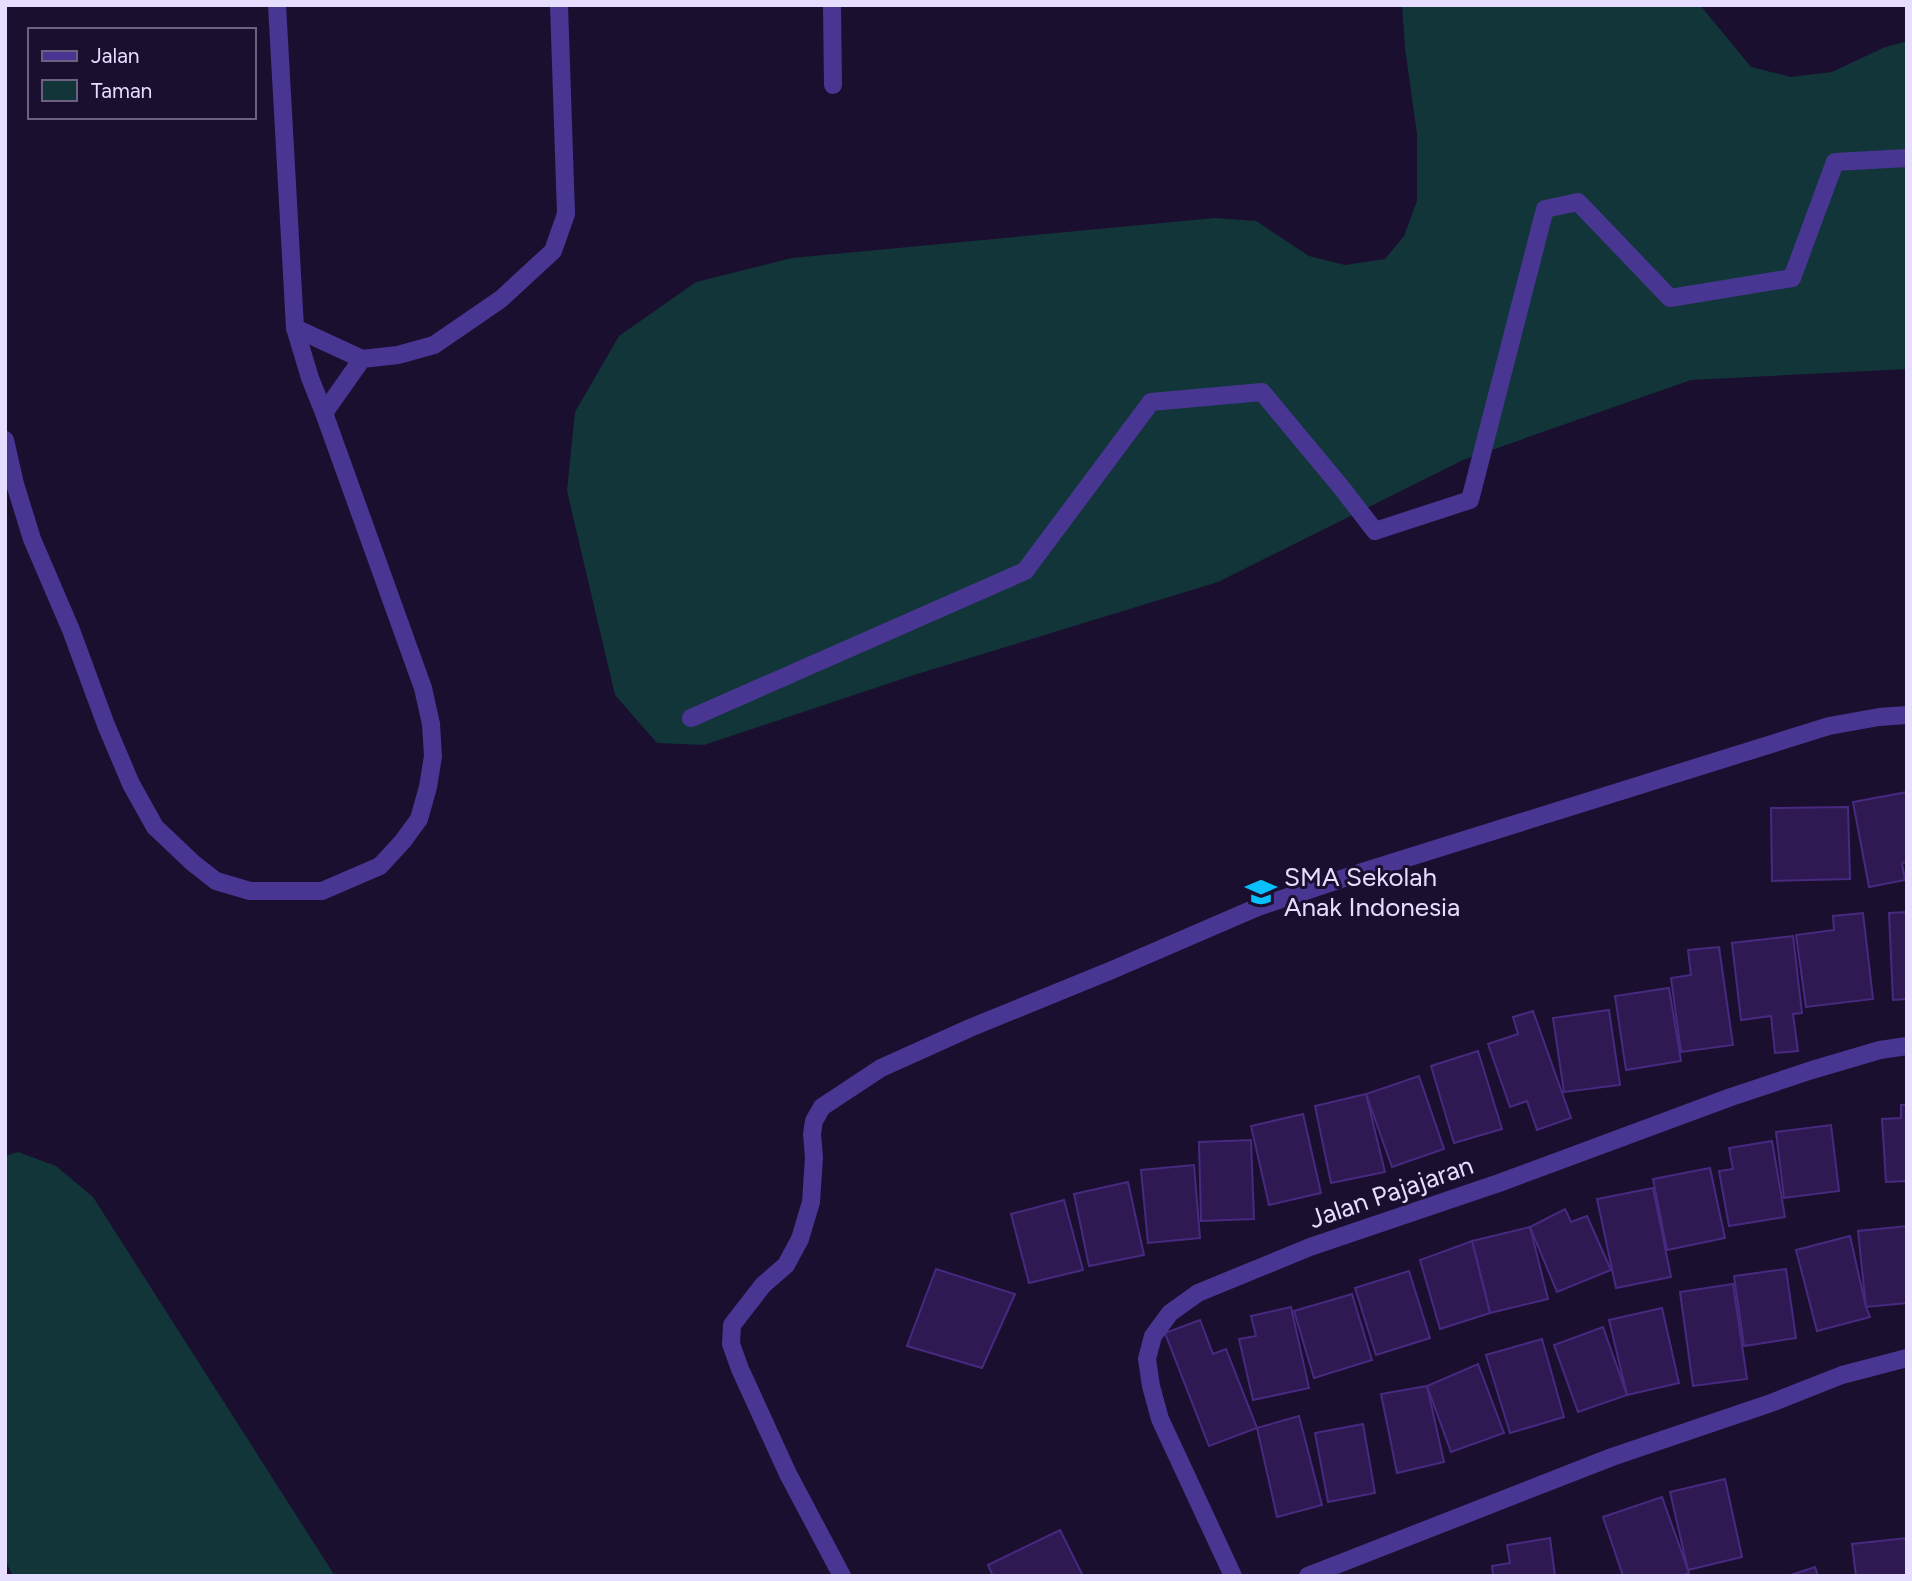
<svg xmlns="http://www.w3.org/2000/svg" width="1912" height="1581" font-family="Figtree,sans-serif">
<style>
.green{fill:#12353a}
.building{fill:#2e1952;stroke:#482980;stroke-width:2}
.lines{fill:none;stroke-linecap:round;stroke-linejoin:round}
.lane{stroke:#483692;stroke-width:18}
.street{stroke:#483692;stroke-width:18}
.labels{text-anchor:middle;stroke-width:6;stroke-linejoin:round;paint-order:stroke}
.poi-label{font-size:26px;fill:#e6ddff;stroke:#1a0f2f;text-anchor:start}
.street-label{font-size:26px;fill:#e6ddff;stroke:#1a0f2f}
</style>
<rect width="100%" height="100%" fill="#1a0f2f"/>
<g class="green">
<polygon points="1402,5 1700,5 1751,67 1791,77 1832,72 1883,48 1907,41 1907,369 1691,380 1463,460 1218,582 914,675 704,745 657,743 615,695 567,491 575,412 619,336 696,282 792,258 1215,218 1256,221 1309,256 1345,265 1385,259 1404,236 1417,201 1417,134 1405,48"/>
<polygon points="18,1152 56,1166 93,1197 335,1576 13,1576 5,1560 5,1156"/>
</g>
<g class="building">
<polygon points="1907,792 1907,862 1902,863 1905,880 1869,887 1853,802"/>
<polygon points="1848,807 1850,879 1772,881 1771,808"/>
<polygon points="1907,912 1907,999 1893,1000 1889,913"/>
<polygon points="1863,913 1873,999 1806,1007 1796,935 1834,930 1833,916"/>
<polygon points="1793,936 1802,1013 1793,1014 1798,1051 1775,1053 1771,1016 1741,1020 1732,943"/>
<polygon points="1719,947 1733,1045 1681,1052 1671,978 1691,975 1688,950"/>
<polygon points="1669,988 1681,1061 1626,1070 1615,996"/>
<polygon points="1609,1010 1620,1085 1564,1092 1553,1018"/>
<polygon points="1533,1011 1571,1118 1537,1130 1527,1101 1510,1107 1488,1044 1518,1034 1513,1017"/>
<polygon points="1478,1051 1502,1129 1454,1143 1431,1066"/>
<polygon points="1419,1076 1444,1149 1392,1167 1366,1094"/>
<polygon points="1366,1094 1385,1172 1331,1183 1315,1106"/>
<polygon points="1901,1105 1907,1105 1907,1181 1886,1182 1882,1119 1901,1118"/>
<polygon points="1303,1114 1321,1193 1269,1205 1251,1126"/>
<polygon points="1831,1125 1839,1191 1784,1198 1776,1132"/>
<polygon points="1251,1140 1254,1219 1201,1221 1199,1142"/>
<polygon points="1772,1141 1785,1217 1729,1226 1719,1171 1733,1169 1729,1148"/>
<polygon points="1194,1165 1200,1238 1148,1243 1141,1170"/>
<polygon points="1710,1168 1725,1238 1667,1250 1653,1179"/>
<polygon points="1128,1182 1144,1255 1089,1266 1074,1194"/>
<polygon points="1653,1188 1671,1277 1616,1288 1597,1199"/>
<polygon points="1064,1200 1083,1270 1029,1283 1011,1214"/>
<polygon points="1565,1209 1571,1222 1587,1216 1611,1270 1557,1292 1530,1227"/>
<polygon points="1907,1226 1907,1303 1866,1307 1858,1231"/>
<polygon points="1530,1227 1548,1299 1490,1313 1472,1241"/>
<polygon points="1850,1236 1866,1307 1870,1317 1817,1331 1796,1250"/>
<polygon points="1472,1241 1490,1313 1440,1329 1420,1260"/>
<polygon points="936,1269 1015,1294 982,1368 907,1346"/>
<polygon points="1786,1269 1796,1338 1744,1346 1734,1276"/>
<polygon points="1409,1271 1430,1338 1376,1355 1355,1288"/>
<polygon points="1733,1284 1747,1379 1693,1386 1680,1292"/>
<polygon points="1352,1294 1372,1360 1314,1378 1294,1311"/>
<polygon points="1291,1307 1309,1388 1253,1400 1239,1339 1256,1336 1251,1316"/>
<polygon points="1662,1308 1679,1383 1627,1395 1609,1320"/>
<polygon points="1200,1320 1213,1354 1226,1349 1257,1428 1209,1446 1165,1333"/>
<polygon points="1603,1327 1627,1395 1578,1412 1554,1345"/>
<polygon points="1542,1339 1564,1417 1510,1433 1486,1355"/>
<polygon points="1478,1364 1504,1433 1451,1452 1427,1386"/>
<polygon points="1427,1386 1444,1462 1397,1473 1381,1394"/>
<polygon points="1299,1416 1322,1505 1277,1517 1257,1428"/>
<polygon points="1363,1424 1375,1493 1328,1502 1315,1433"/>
<polygon points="1725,1479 1742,1557 1688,1570 1670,1492"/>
<polygon points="1662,1497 1689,1573 1681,1576 1623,1576 1603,1517"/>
<polygon points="1060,1530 1083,1576 993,1576 988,1565"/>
<polygon points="1550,1538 1555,1576 1493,1576 1492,1566 1510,1563 1507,1545"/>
<polygon points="1907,1538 1907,1576 1856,1576 1852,1544"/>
<polygon points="1815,1567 1818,1576 1788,1576"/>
</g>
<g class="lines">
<polyline class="lane" points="691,718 1025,571 1151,402 1262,392 1341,487 1375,531 1470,500 1545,209 1578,202 1670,298 1792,278 1835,162 1907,158"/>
<g class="street">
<polyline points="277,5 295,328 310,378 324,413"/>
<polyline points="832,5 833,85"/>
<polyline points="295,328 362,359"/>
<polyline points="5,440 15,484 32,539 71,630 106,725 131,784 155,827 193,863 216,881 250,891 322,891 380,866 403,841 419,819 428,787 433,756 431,724 423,688 324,413 362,359 398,355 434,345 501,299 553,251 566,214 559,5"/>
<polyline points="842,1576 788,1474 740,1369 731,1344 732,1325 763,1285 786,1265 800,1239 811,1202 814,1157 812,1134 814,1121 822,1107 881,1068 970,1028 1112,970 1258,907 1362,872 1829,726 1879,717 1907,715"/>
<polyline points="1233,1576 1160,1419 1151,1386 1147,1359 1153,1336 1170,1313 1198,1293 1310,1247 1499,1183 1731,1097 1812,1070 1880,1050 1907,1046"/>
<polyline points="1308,1576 1612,1457 1771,1403 1842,1375 1907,1358"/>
</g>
</g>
<defs>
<symbol id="school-bare" viewBox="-9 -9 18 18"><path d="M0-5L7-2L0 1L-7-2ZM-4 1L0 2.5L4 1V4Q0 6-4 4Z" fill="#09c0ff" stroke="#1a0f2f" stroke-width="2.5" paint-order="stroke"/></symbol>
</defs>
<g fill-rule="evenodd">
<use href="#school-bare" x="1239" y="870" width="44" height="44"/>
</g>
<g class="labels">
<g class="poi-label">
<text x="1284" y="886">SMA Sekolah<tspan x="1284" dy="30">Anak Indonesia</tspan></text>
</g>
<g class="street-label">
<text transform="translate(1391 1192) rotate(-19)" y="9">Jalan Pajajaran</text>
</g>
</g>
<rect width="1912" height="1581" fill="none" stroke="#e6ddff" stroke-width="14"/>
<rect x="28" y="28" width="228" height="91" fill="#1a0f2f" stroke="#6c6182" stroke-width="2"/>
<rect x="42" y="51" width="35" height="10" fill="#483692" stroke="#6c6182" stroke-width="2"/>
<text x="91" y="63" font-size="21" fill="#e6ddff">Jalan</text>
<rect x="42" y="80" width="35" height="21" fill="#12353a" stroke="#6c6182" stroke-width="2"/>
<text x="91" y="98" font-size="21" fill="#e6ddff">Taman</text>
</svg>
